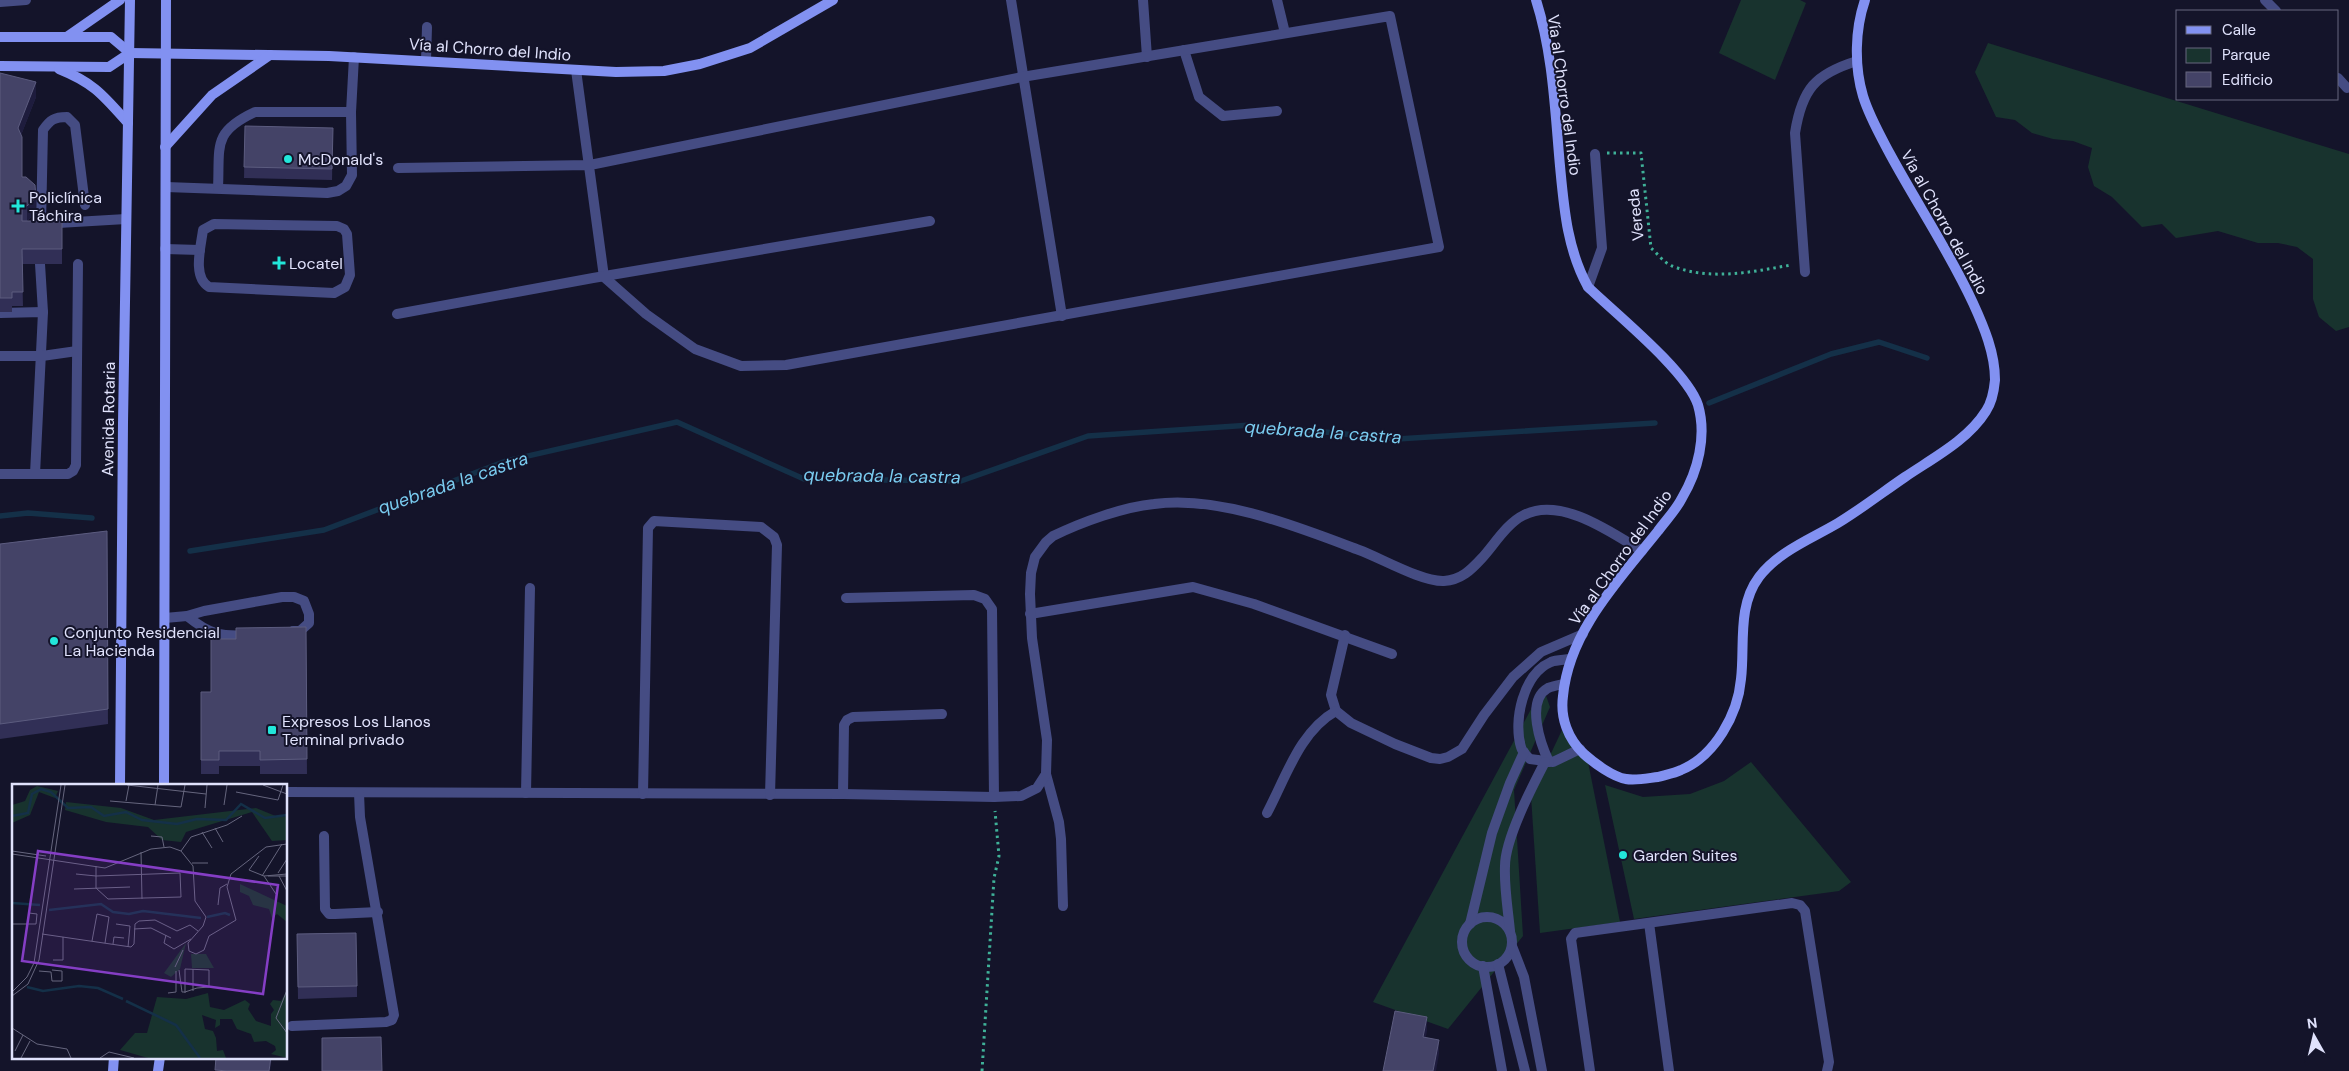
<svg xmlns="http://www.w3.org/2000/svg" width="2349" height="1071" font-family="'DM Sans',sans-serif">
<style>
.green{fill:#18332e}
.lines{fill:none;stroke-linecap:round;stroke-linejoin:round}
.stream{stroke:#143048;stroke-width:5.5}
.path{stroke:#3fb198;stroke-width:3;stroke-dasharray:2.5 4;stroke-linecap:butt}
.lane{stroke:#454c83;stroke-width:10}
.street{stroke:#454c83;stroke-width:10}
.secondary{stroke:#8291f1;stroke-width:10}
.wall{fill:#312f56}
.shaded-wall{fill:#1e1c3d}
.building{fill:#444367;stroke:#5c5c7f}
.poi-dot{fill:#22e6da;stroke:#14142a;stroke-width:2}
.labels{text-anchor:middle;stroke-width:4;stroke-linejoin:round;paint-order:stroke}
.street-label{font-size:16px;fill:#e0e2fc;stroke:#14142a}
.poi-label{font-size:16px;fill:#e0e2fc;stroke:#14142a;text-anchor:start}
.water-label{font-size:18px;font-style:italic;fill:#7accf0;stroke:#14142a}
.inset-river{fill:none;stroke:#143048;stroke-width:2.5}
.inset-road{fill:none;stroke:#66667e;stroke-width:1}
.view{fill:#853ec5;fill-opacity:0.15;stroke:#853ec5;stroke-width:2.5}
.inset-edge{fill:none;stroke:#e0e2fc;stroke-width:2.5}
</style>
<rect width="100%" height="100%" fill="#14142a"/>
<g class="green">
<polygon points="1741,0 1800,0 1806,3 1775,80 1719,53"/>
<polygon points="1988,43 2349,154 2349,327 2336,331 2319,317 2313,299 2313,259 2297,247 2278,243 2258,243 2218,231 2176,238 2162,224 2142,227 2112,197 2094,186 2088,167 2092,148 2073,141 2053,139 2032,133 2015,120 1996,117 1975,72"/>
<polygon points="1543,687 1550,707 1514,790 1523,936 1448,1029 1373,1002"/>
<polygon points="1562,730 1588,762 1620,922 1540,933 1531,796"/>
<polygon points="1751,762 1851,882 1839,891 1634,919 1605,785 1643,797 1690,794 1724,781"/>
</g>
<g class="lines">
<g class="stream">
<polyline points="1709,403 1831,354 1879,342 1927,358"/>
<polyline points="0,516 28,513 92,518"/>
<polyline points="190,551 324,530 506,461 677,422 804,479 961,481 1088,436 1251,425 1397,439 1655,423"/>
</g>
<g class="path">
<path d="M1607 153H1641L1651 248C1657 253 1664 263 1672 266 1711 281 1751 272 1791 265"/>
<polyline points="982,1071 994,878 999,856 995,811"/>
</g>
<g class="lane">
<polyline points="1143,0 1147,57"/>
<polyline points="1277,0 1285,33"/>
<polyline points="0,2 26,0"/>
<polyline points="1184,50 1199,97 1223,116 1277,111"/>
<polyline points="166,187 327,193 338,191 346,186 352,175 351,112 354,57"/>
<path d="M218 188C220 146 212 132 255 112H351"/>
<path d="M85 205 75 125 67 117C54 117 50 120 43 130L41 224 126 219"/>
<path d="M214 224 337 226 344 229 347 234 350 275 345 287 334 293 209 287C192 277 201 246 203 230Z"/>
<polyline points="165,249 200,250"/>
<polyline points="40,264 43,312"/>
<polyline points="0,313 43,312 35,474"/>
<polyline points="0,356 42,356 77,351"/>
<polyline points="0,474 68,474 73,471 76,465 78,264"/>
<path d="M187 616C209 634 221 637 249 635"/>
<polyline points="165,618 187,616 204,611 282,597 294,597 304,601 309,614 309,623 300,631 293,631"/>
<polyline points="1046,774 1059,822 1061,839 1063,906"/>
<polyline points="526,793 530,588"/>
</g>
<g class="street">
<polyline points="1011,0 1062,316"/>
<polyline points="2265,0 2276,11"/>
<polyline points="426,60 427,27"/>
<polyline points="2338,78 2347,88"/>
<polyline points="398,168 590,165 1022,77 1390,16 1439,247 786,365 741,366 695,349 646,314 604,277 576,70"/>
<path d="M1805 272 1795 133C1802 89 1815 74 1857 61"/>
<polyline points="1588,287 1602,248 1595,154"/>
<polyline points="397,314 593,278 930,221"/>
<polyline points="846,598 974,595 985,599 992,609 994,797"/>
<polyline points="1030,614 1193,587 1254,604 1392,654"/>
<polyline points="1345,635 1331,695 1336,711 1351,723 1395,744 1431,758 1440,759 1448,757 1462,749 1484,715 1513,677 1541,652 1583,634"/>
<path d="M1570 659C1564 660 1556 660 1551 662 1523 674 1513 721 1521 747 1522 752 1527 756 1530 759L1553 762 1580 749"/>
<path d="M1549 762C1541 745 1525 701 1548 688 1553 686 1559 685 1564 684"/>
<path d="M286 792 843 794 994 797 1021 796 1037 788 1046 774 1047 740 1032 638 1030 594 1031 573 1035 557 1046 542 1053 536C1082 522 1123 507 1154 504 1219 495 1298 527 1359 550 1381 558 1422 582 1444 581 1461 580 1471 570 1482 558 1494 545 1507 523 1524 515 1560 496 1611 532 1642 551"/>
<polyline points="643,794 648,528 654,521 761,527 774,537 777,545 770,795"/>
<polyline points="843,794 844,725 847,720 853,717 942,714"/>
<path d="M1267 813C1286 777 1300 731 1336 711"/>
<polyline points="324,836 325,909 329,914 335,914 378,912"/>
<circle cx="1487" cy="942" r="25"/>
<polyline points="1649,923 1669,1071"/>
<polyline points="1470,924 1492,833 1510,783 1524,752"/>
<path d="M1510 931C1508 910 1504 887 1505 866 1505 839 1532 787 1545 762"/>
<polyline points="1512,946 1524,977 1542,1071"/>
<polyline points="1498,964 1525,1071"/>
<polyline points="1483,966 1502,1071"/>
<polyline points="292,1026 386,1022 392,1020 394,1015 360,817 359,793"/>
<polyline points="1590,1071 1571,939 1575,933 1792,903 1800,905 1805,911 1829,1062 1827,1071"/>
</g>
<g class="secondary">
<path d="M1536 0C1553 53 1555 111 1560 166 1564 208 1567 249 1588 287 1616 314 1687 371 1698 405 1707 436 1698 471 1682 498 1676 510 1666 520 1658 531 1619 580 1569 631 1563 696 1560 718 1568 739 1584 754 1594 763 1613 777 1626 779 1635 781 1649 778 1658 777 1665 775 1675 773 1681 770 1715 756 1738 714 1741 679 1745 646 1737 606 1759 577 1779 551 1811 539 1838 523 1861 509 1883 492 1905 477 1933 458 1968 440 1986 411 1992 402 1994 391 1995 380 1995 353 1984 327 1973 303 1949 251 1917 204 1890 154 1880 135 1869 116 1863 96 1854 66 1855 29 1865 0"/>
<polyline points="68,36 120,0"/>
<polyline points="0,37 111,37 130,53"/>
<polyline points="130,53 329,56 616,72 664,71 700,64 750,48 833,0"/>
<polyline points="0,66 109,67 130,53"/>
<path d="M59 69C94 83 103 95 128 123"/>
<polyline points="165,147 212,95 270,55"/>
<polyline points="120,785 123,423 130,0"/>
<polyline points="164,785 166,0"/>
<polyline points="113,1071 114,1057"/>
<polyline points="158,1071 160,1057"/>
</g>
</g>
<g class="wall">
<polygon points="0,73 36,97 21,135 22,177 36,213 27,221 62,221 62,264 22,264 23,306 12,306 12,312 0,312"/>
<polygon points="245,126 333,128 332,180 244,178"/>
<polygon points="107,531 108,724 0,739 0,544"/>
<polygon points="306,627 307,774 260,774 260,766 219,766 219,774 201,774 201,692 211,692 236,639"/>
<polygon points="297,934 357,986 357,997 298,999"/>
</g>
<g class="shaded-wall">
<polygon points="36,82 36,97 18,143 18,128"/>
<polygon points="36,198 36,213 27,221 27,206"/>
<polygon points="1427,1017 1427,1031 1423,1052 1423,1037"/>
<polygon points="1439,1040 1439,1054 1436,1071 1433,1071"/>
<polygon points="271,1057 272,1057 270,1071 269,1071"/>
</g>
<g class="building">
<polygon points="0,73 36,82 18,128 22,137 22,177 26,177 35,185 36,198 27,206 22,206 22,221 62,221 62,249 22,249 23,292 12,292 12,298 0,298"/>
<polygon points="245,126 333,128 332,169 244,167"/>
<polygon points="107,531 108,709 0,724 0,544"/>
<polygon points="306,627 307,759 260,760 260,751 219,751 219,760 201,760 201,692 211,692 211,639 236,639 236,628"/>
<polygon points="356,933 357,986 298,987 297,934"/>
<polygon points="1395,1011 1427,1017 1423,1037 1439,1040 1433,1071 1383,1071"/>
<polygon points="381,1037 382,1071 322,1071 322,1038"/>
<polygon points="216,1057 271,1057 269,1071 228,1071 215,1070"/>
</g>
<g class="poi-dot">
<circle cx="288" cy="159" r="5"/>
<path d="M15.5 198.5h5v5h5v5h-5v5h-5v-5h-5v-5h5z"/>
<path d="M276.5 255.5h5v5h5v5h-5v5h-5v-5h-5v-5h5z"/>
<circle cx="54" cy="641" r="5"/>
<rect x="267" y="725" width="10" height="10" rx="2.5"/>
<circle cx="1623" cy="855" r="5"/>
</g>
<g class="labels">
<g class="street-label">
<text transform="translate(490 49) rotate(4)" y="6">Vía al Chorro del Indio</text>
<text transform="translate(1565 95) rotate(82)" y="6">Vía al Chorro del Indio</text>
<text transform="translate(1635 215) rotate(-96)" y="6">Vereda</text>
<text transform="translate(1945 222) rotate(61)" y="6">Vía al Chorro del Indio</text>
<text transform="translate(108 419) rotate(-89)" y="6">Avenida Rotaria</text>
<text transform="translate(1620 557) rotate(-54)" y="6">Vía al Chorro del Indio</text>
</g>
<g class="poi-label">
<text x="298" y="165">McDonald's</text>
<text x="29" y="203">Policlínica<tspan x="29" dy="18">Táchira</tspan></text>
<text x="289" y="269">Locatel</text>
<text x="64" y="638">Conjunto Residencial<tspan x="64" dy="18">La Hacienda</tspan></text>
<text x="282" y="727">Expresos Los Llanos<tspan x="282" dy="18">Terminal privado</tspan></text>
<text x="1633" y="861">Garden Suites</text>
</g>
<g class="water-label">
<text transform="translate(1323 432) rotate(4)" y="6">quebrada la castra</text>
<text transform="translate(882 476) rotate(1)" y="6">quebrada la castra</text>
<text transform="translate(453 483) rotate(-19)" y="6">quebrada la castra</text>
</g>
</g>
<g transform="translate(12 784)">
<rect width="275" height="275" fill="#14142a"/>
<path d="M25 2 46 7 43 14 27 8 18 31 0 39V21L13 17 18 6ZM54 18 109 24 142 36 244 24 266 33 275 32V56L260 57 240 28 174 48 169 58 150 56 136 43 94 38 53 26ZM228 100 275 122V138L265 130 260 134 257 125 241 121 237 112 228 108ZM174 159 168 185 159 193 152 189ZM179 170H194L202 184H180ZM275 206V274L259 270 264 266 263 262 254 257 242 258 239 250 225 245 220 235H208V241L203 244 204 236 190 231 193 245 201 247 204 254 205 267 211 266 214 274H136L108 266 123 249H135L145 213 174 215 196 209 198 223 212 226 233 216 238 220 236 225 244 237 259 242V230L262 226 258 220 261 216 269 217Z" fill="#18332e"/>
<path class="inset-river" d="M0 32 16 29 20 10 29 5 39 8 56 24 79 23 92 32 114 28 130 36 165 40 185 35 214 36 229 20 253 34 275 31M0 119 28 121M37 126 89 120 101 128 117 130 131 127 189 134M195 133 213 129 218 131M15 203 31 207 67 202 86 204 111 215M114 217 164 241 188 274"/>
<path class="inset-road" d="M115 1 194 10M251 1 275 10M224 8 266 16 271 1M98 17 169 23 173 1M114 17 117 1M143 21 146 1M212 21 215 1M193 24 195 1M203 44 211 58M190 48 200 64M139 52 150 53 152 63M0 67 34 72M169 67 179 53 215 41 230 32M129 68 130 115M0 70 93 84 139 65 158 63 169 67 181 82 183 117 194 133 191 142 176 159 177 167 184 170 192 166 197 152 224 136 215 103 219 90 254 63 275 60M247 72 237 86 252 92 275 90M180 79H196M266 89 275 75M64 90 84 92 168 89 169 113 96 115 84 104V82M250 92 270 60M252 92 264 110M256 92H275M267 92 275 107M62 105 118 103M206 121 208 104 215 100M0 140H24L25 130 17 129M104 140 118 142 116 163M122 145 139 144 159 154M30 150 119 163 122 160 123 140 127 137 143 136 165 147 178 141 186 147M154 151 152 159 162 165 179 155M80 157 85 130 97 133 93 159M101 160 102 153 112 154M41 176H51V153M163 183 171 166M167 186 170 208H173L185 204 197 203V186L173 185V209M27 187 39 188 40 197H50V187L40 186M275 206 264 234 275 249M181 207V185M0 208 15 193 22 179 49 1M156 209 164 208V187M0 212 16 200 27 176 53 1M0 244 25 260 55 265 59 274M3 267 11 251M9 274 18 257M88 274 97 268 122 274"/>
<path class="view" d="M26 67 266 101 251 210 10 177Z"/>
<rect width="275" height="275" class="inset-edge"/>
</g>
<rect x="2176" y="10" width="162" height="90" fill="#14142a" stroke="#66667e"/>
<rect x="2186" y="26" width="25" height="8" fill="#8291f1" stroke="#66667e"/>
<text x="2222" y="35" font-size="15" fill="#e0e2fc">Calle</text>
<rect x="2186" y="48" width="25" height="15" fill="#18332e" stroke="#66667e"/>
<text x="2222" y="60" font-size="15" fill="#e0e2fc">Parque</text>
<rect x="2186" y="72" width="25" height="15" fill="#444367" stroke="#66667e"/>
<text x="2222" y="85" font-size="15" fill="#e0e2fc">Edificio</text>
<g transform="translate(2314 1036) rotate(352)" stroke="#14142a" stroke-width="4" paint-order="stroke">
<path d="M0-4L9 19L0 12L-9 19Z" fill="#e0e2fc"/>
<text y="-8" font-size="14" font-weight="bold" text-anchor="middle" fill="#e0e2fc">N</text>
</g>
</svg>
